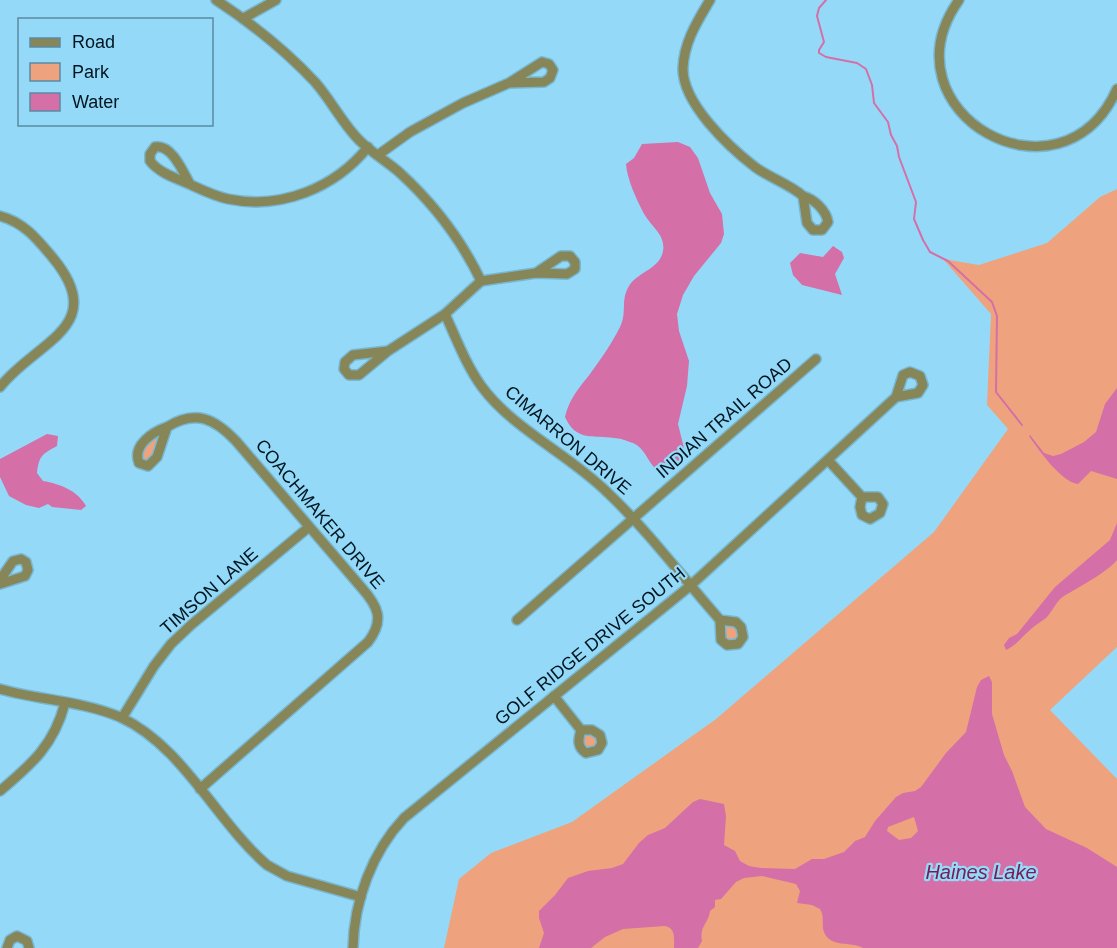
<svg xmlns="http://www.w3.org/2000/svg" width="1117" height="948" font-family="Helvetica,sans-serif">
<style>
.green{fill:#eea37e}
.water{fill:#d46fa7;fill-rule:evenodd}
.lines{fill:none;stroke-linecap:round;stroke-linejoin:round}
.stream{stroke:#d46fa7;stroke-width:2}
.minor-casing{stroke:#79b7d1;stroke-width:12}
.minor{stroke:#878658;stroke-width:9}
.labels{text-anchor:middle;stroke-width:4.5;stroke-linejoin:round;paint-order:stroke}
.street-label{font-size:18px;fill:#001520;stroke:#94daf8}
.water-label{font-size:20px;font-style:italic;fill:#771d55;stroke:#94daf8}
</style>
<rect width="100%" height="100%" fill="#94daf8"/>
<g class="green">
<polygon points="1117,189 1117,647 1050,710 1117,779 1117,948 444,948 459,879 491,853 572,822 716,719 934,532 1008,429 987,405 991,314 943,259 979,265 1047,243 1100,197"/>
<polygon points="160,435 155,453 148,461 143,459 141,453 147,443"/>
<circle cx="731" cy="633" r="7"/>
<circle cx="590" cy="741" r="7"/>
</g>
<g class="water">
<path d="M678 142 690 147 698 158 710 193 722 214 724 234 721 243 694 276 683 295 677 314 679 331 689 361 687 386 678 424 685 452 682 461 677 468 662 473C649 468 647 449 633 443 627 441 620 438 614 438 594 435 576 442 565 417 569 399 579 388 590 374 601 359 612 343 620 327 628 311 619 299 631 283 640 272 660 268 663 251 666 234 650 226 643 212 636 198 627 179 626 164L634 158 642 144Z"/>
<polygon points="833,246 842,252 844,258 835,274 842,295 802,285 793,275 790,263 800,253 823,257"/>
<path d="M1117 388V479L1091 471 1078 484C1061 482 1038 449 1029 436L1030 435 1044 453 1053 456 1061 454 1084 442 1096 432 1105 404Z"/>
<path d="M47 434 58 436 57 446C42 454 39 456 37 473L43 481C60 484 77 490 86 506L81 510 52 507 48 504 39 508 26 505 9 496 0 477V459Z"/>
<path d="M1117 523V560C1106 573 1079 587 1064 596 1056 601 1053 611 1046 618 1041 622 1035 625 1031 629 1022 637 1016 645 1006 650L1004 645 1009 638 1017 634 1055 587 1110 540Z"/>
<path d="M989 676 992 682V714L1004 755 1012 771 1025 807 1046 829 1087 848 1117 867V948H863C851 941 830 948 824 932 821 924 825 917 820 909L812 905 797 903 800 891 796 884 762 876 744 878 736 882 721 899 715 900V907L710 911C709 923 699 926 702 941L698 948H674C674 939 676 928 665 926L623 929 605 937 591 948H539L544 933 539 918V911L555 895 568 878 588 871 612 868 623 864 639 843 648 835 665 828 693 802 700 799 724 804 726 816 724 845 735 851 740 861 749 866 761 868 795 869 812 859H824L844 852 855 841 865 837 875 821 896 797 903 793 915 791 921 787 946 753 966 732 977 687 981 680ZM914 817 918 831 911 838 899 840 887 831 888 827Z"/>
</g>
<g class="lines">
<polyline class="stream" points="826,0 819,8 817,16 824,42 819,50 819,53 826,57 857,63 866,69 872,85 874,103 888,122 891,135 897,146 899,157 916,202 914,219 923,240 930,252 948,261 992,302 997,316 996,392 1022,425"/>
<defs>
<g id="minor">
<path d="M216 0C251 23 286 51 315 82 331 100 342 123 359 140 371 152 386 161 399 172 433 203 461 239 481 281"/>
<path d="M710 0C697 22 684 42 683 68 682 103 729 147 755 167 770 178 789 184 803 196 814 199 826 210 828 222L822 230H813L807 223 803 196"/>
<path d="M959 0C880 112 1061 214 1117 89"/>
<polyline points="244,18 276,0"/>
<polyline points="378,155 410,132 463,103 509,83 544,82 550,78 553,70 549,64 542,62 509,83"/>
<path d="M190 184C183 172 172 144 155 147L150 154V161C159 173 176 178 189 184 202 190 214 196 228 199 281 210 335 188 368 147"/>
<path d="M0 216C24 222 38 240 53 258 110 327 36 341 0 387"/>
<polyline points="481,281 536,273 567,274 575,269 575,262 570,256 561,256 536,273"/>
<path d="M445 314C456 338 466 365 482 387 513 429 570 455 608 493 649 532 683 578 720 620L721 640 727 645 738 644 743 637 741 627 736 622 720 620"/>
<polyline points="388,351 359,375 349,375 344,369 345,362 353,355 388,351 445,314 481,281"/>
<path d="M167 427C153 432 132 445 139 463L148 466 157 457 167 427C196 409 215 419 236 441L361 587C378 606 385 620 368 642L200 789"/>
<polyline points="828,460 862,497 860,507 862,515 870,519 880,513 883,504 878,497 862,497"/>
<polyline points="0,580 13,561 21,559 26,562 28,570 25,576 0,584"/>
<polyline points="517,620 816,359"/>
<path d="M0 689C39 700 82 701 120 717 183 746 216 821 267 865L287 876 361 897"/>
<path d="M554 696 581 730C578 740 577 747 586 753L598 750 602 743 600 735 592 730H581"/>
<polyline points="122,718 154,666 171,644 191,625 309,527"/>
<path d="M0 791C32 764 54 745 65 703"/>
<polyline points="7,948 10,940 17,936 27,941 29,948"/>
<path d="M353 948C354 901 372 852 404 818L690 586 896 397 903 375 910 372 920 376 923 385 918 393 896 397"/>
</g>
</defs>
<use href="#minor" class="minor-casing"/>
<use href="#minor" class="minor"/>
</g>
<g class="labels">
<g class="street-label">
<text transform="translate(724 418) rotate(-41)" y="6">INDIAN TRAIL ROAD</text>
<text transform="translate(568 440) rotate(40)" y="6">CIMARRON DRIVE</text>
<text transform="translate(320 514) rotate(50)" y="6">COACHMAKER DRIVE</text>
<text transform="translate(209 591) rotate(-41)" y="6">TIMSON LANE</text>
<text transform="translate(590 646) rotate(-39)" y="6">GOLF RIDGE DRIVE SOUTH</text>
</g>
<g class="water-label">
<text x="981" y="879">Haines Lake</text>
</g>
</g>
<rect x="18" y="18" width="195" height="108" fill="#94daf8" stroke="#598ba2" stroke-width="1.5"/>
<rect x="30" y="38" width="30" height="9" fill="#878658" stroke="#598ba2" stroke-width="1.5"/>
<text x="72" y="48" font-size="18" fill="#001520">Road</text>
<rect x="30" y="63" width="30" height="18" fill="#eea37e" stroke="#598ba2" stroke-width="1.5"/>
<text x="72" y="78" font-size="18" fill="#001520">Park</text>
<rect x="30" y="93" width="30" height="18" fill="#d46fa7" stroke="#598ba2" stroke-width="1.5"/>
<text x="72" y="108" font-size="18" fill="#001520">Water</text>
</svg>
